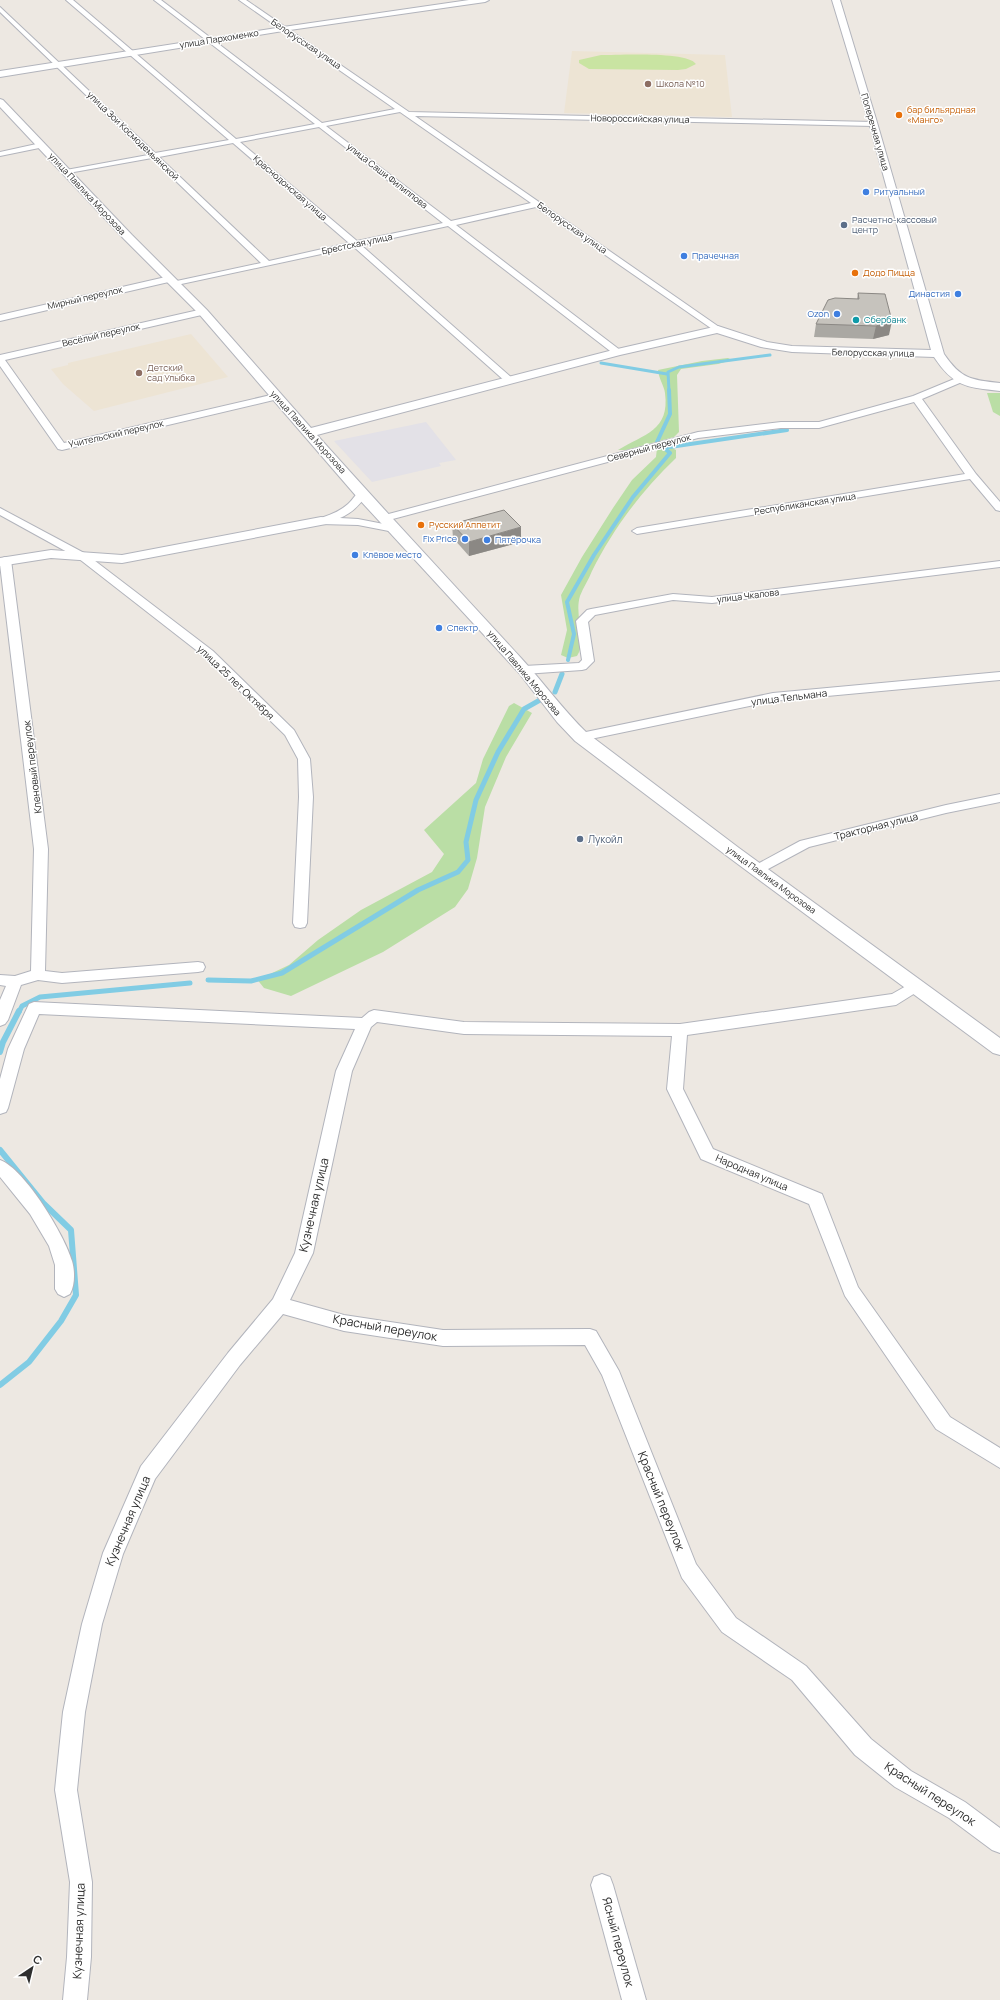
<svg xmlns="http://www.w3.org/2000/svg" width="1000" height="2000" font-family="Manrope,sans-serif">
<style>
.industrial{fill:#e3e1e7}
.education{fill:#ede4d4}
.green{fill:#badea5}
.pitch{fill:#c9e4a2}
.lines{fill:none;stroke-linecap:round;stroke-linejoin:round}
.stream-far3{stroke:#81cce4;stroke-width:3}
.stream-far2{stroke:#81cce4;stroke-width:4}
.stream-far1{stroke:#81cce4;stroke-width:5}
.stream{stroke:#81cce4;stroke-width:6}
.minor-casing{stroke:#b2b4bc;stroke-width:2}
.tertiary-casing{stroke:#b2b4bc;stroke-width:2}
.minor{fill:#fff;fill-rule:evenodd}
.tertiary{fill:#fff;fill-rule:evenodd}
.wall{fill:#aaa8a3}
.shaded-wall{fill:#8b8884}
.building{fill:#c6c3bd;stroke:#8b8884}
.education-dot{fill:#8d6e63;stroke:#fff;stroke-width:1.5}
.food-dot{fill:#e8710a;stroke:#fff;stroke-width:1.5}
.shop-dot{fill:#3f7fe0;stroke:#fff;stroke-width:1.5}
.service-dot{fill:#5c6f8a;stroke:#fff;stroke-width:1.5}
.culture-dot{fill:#0f9aa8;stroke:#fff;stroke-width:1.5}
.labels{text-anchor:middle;stroke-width:3;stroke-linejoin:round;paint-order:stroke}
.far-street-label{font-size:9px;fill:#2e2e2e;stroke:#fff}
.far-education-label{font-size:9px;fill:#785e54;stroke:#fff;text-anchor:start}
.far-food-label{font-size:9px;fill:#c56008;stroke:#fff;text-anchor:start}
.far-shop-label{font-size:9px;fill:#366cbe;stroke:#fff;text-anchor:start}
.far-service-label{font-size:9px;fill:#4e5e75;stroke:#fff;text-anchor:start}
.far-culture-label{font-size:9px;fill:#0d838f;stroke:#fff;text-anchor:start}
.street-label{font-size:10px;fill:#2e2e2e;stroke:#fff}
.service-label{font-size:10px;fill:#4e5e75;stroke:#fff;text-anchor:start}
.near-street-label{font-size:12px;fill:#2e2e2e;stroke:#fff}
</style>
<rect width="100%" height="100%" fill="#ede8e2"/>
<polygon class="industrial" points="426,422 456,460 439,463 441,466 372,482 334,441"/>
<g class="education">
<polygon points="572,51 725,55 732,117 564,113"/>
<polygon points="191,334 228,377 94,411 63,384 51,369 68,365 68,363"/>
</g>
<g class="green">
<path d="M728 358 732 360 718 364 681 369 677 375 679 432 674 437 626 450H618C644 434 670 431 665 393 664 386 659 379 658 370L702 361Z"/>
<polygon points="987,393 1000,393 1000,416 993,412"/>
<path d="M668 446 676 450V458C642 490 613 529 592 571 589 579 583 588 580 596 574 615 587 640 577 656L568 658 561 655 567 630 561 595 582 557 613 508 632 480 656 457 657 448Z"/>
<polygon points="514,703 532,713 506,757 485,807 477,858 468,889 455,907 383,952 291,996 264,988 256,978 268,975 289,965 318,940 361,910 432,872 444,854 424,830 476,783 483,759 509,706"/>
</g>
<path class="pitch" d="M601 55C618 55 688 51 696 64L686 69 678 70 589 69 579 63V60Z"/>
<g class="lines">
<g class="stream-far3">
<polyline points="601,363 667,374"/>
<polyline points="669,391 668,372 679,367 770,355"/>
</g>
<g class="stream-far2">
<polyline points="657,442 670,414 669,390"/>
<polyline points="663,448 787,430"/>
<polyline points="568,660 574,634 567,602 594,555 633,497 670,453 663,447"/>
</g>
<g class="stream-far1">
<polyline points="555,692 562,674"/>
<polyline points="208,980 251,981 282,973 418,890 458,872 468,860 466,842 476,800 498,752 524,709 540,700"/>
<polyline points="19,1012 22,1006 40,997 190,983"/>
</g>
<g class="stream">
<polyline points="0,1052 3,1042 19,1011"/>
<polyline points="0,1150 43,1203 71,1230 76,1295 61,1321 29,1362 0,1385"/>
</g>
<defs>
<g id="minor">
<path d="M66 0H73L236 139 315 124 154 0H161L322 123 395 109 239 0H246L409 112 873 122 877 124 873 126 415 116 722 329 718 332 715 331 536 207 456 225 620 350V354H614L448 226 361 245 512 378V382H506L354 247 172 286V282L261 263 152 158 63 174V170H66L148 155 0 12V7L155 153 229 140ZM400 112 531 203 451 221 326 126ZM319 127 443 223 357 241 240 142ZM233 143 349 243 269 261 159 157Z"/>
<polygon points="41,143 44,143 44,147 0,156 0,152"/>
<polygon points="170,276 173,277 173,281 0,321 0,315"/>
<polygon points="203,309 207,312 206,314 5,360 64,443 275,394 280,397 278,399 62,450 58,449 0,366 0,355"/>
<polygon points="959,377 962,378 962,382 922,399 976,474 1000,502 1000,511 996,510 970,479 637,534 632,531 637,528 965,474 914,402 819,428 781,428 698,438 389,520 381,520 380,518 381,516 698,432 781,422 819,422 913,396"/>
<path d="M362 491 367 494C360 505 352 513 340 518L358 519 394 526 398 527 399 529 398 531 394 532 358 525 321 524 316 521 317 519C328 516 339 512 348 504 353 500 356 492 362 491Z"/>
<polygon points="0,508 86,554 213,651 294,730 310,759 313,797 307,923 305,927 300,928 295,927 293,923 299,797 298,759 285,735 205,657 78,558 0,515"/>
<polygon points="5,557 11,560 48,849 45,971 62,973 198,962 203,963 205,967 203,971 198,972 62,983 38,980 21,985 8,1020 5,1024 0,1026 0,1000 6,986 0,985 0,975 15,976 31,971 34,849 0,564 0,559"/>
<polygon points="1000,561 1000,567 712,603 673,600 595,615 588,622 594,661 586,669 582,670 524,674 518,670 524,666 579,663 582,660 576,621 587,610 591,609 673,594 712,597"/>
<polygon points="1000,672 1000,680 773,701 581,741 575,737 581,733 773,693"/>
<polygon points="1000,794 1000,802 946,813 809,847 757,875 752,873 750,870 752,867 800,841 946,805"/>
<polygon points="915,981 920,982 922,986 920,990 896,1005 687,1035 683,1089 713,1149 822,1194 858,1287 950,1417 1000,1448 1000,1468 936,1429 845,1296 809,1204 701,1159 667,1089 672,1036 464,1034 377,1022 371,1027 352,1071 313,1253 290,1300 344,1315 443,1330 590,1329 596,1331 619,1371 696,1564 736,1618 806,1666 871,1739 911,1771 965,1802 1000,1828 1000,1853 992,1850 949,1818 895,1787 855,1755 792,1680 722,1632 682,1578 602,1375 585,1345 443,1346 344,1331 283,1314 240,1365 155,1479 123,1554 102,1624 85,1712 77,1790 92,1882 91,1957 87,2000 63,2000 67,1957 70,1882 55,1790 63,1712 82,1624 103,1553 141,1466 228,1353 273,1299 295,1253 336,1071 355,1029 39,1014 24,1049 8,1108 6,1112 0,1114 0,1079 8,1049 29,1004 34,1002 362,1018 369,1012 374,1010 464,1022 680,1024 892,994"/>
<path d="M0 1160C25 1169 65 1236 72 1261 75 1271 75 1285 70 1294L64 1297 58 1294 55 1289V1265L49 1246 30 1214 0 1177Z"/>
<polygon points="602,1874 610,1877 613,1885 646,2000 622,2000 591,1885 594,1877"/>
</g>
<g id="tertiary">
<polygon points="469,0 489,0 485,2 283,31 0,77 0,71 283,27"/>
<path d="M832 0H840L876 119 944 354C961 379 971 380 1000 383V391C966 387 954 387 934 357L792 352 761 347 717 333 620 355 317 435C384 510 453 584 521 658 544 683 563 710 587 733L739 848 1000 1038V1055L993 1053 727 856 575 741 557 722 519 673 357 497 199 314 124 239 0 107V99L3 100 132 235 207 310 311 428 613 350 718 326 767 342 792 346 931 350 868 119Z"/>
<polygon points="321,517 326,518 328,521 326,524 122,563 51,558 0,566 0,558 51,550 122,555"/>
</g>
</defs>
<use href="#minor" class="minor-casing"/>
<use href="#tertiary" class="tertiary-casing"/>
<use href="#minor" class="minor"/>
<use href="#tertiary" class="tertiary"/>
</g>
<g class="wall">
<polygon points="858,293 889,335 873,339 814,337 816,324 857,299"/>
<polygon points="452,524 521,542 469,556 453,538"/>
</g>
<g class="shaded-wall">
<polygon points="892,321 889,335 873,339 876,326"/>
<polygon points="521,527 521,542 469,556 469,542"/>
</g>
<g class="building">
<polygon points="858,293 885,294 892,321 876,326 816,324 828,300 835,298 859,299"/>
<polygon points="504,510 521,527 469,542 452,524"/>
</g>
<g class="education-dot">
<circle cx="648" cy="84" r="4"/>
<circle cx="139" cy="373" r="4"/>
</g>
<g class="food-dot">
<circle cx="899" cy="115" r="4"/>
<circle cx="855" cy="273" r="4"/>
<circle cx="421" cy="525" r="4"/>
</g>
<g class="shop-dot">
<circle cx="866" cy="192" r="4"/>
<circle cx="684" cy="256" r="4"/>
<circle cx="958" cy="294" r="4"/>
<circle cx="837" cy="314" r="4"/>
<circle cx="465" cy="539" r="4"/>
<circle cx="487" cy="540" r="4"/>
<circle cx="355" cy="555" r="4"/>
<circle cx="439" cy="628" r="4"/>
</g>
<g class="service-dot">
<circle cx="844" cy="225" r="4"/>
<circle cx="580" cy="839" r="4"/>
</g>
<circle class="culture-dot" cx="856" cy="320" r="4"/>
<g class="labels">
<g class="far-street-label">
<text transform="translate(219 39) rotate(-9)" y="3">улица Пархоменко</text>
<text transform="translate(306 44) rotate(34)" y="3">Белорусская улица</text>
<text transform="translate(640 119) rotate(1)" y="3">Новороссийская улица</text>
<text transform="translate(875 132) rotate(74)" y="3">Поперечная улица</text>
<text transform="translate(133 136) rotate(44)" y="3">улица Зои Космодемьянской</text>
<text transform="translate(387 176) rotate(38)" y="3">улица Саши Филиппова</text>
<text transform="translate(290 188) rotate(41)" y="3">Краснодонская улица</text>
<text transform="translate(87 194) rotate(47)" y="3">улица Павлика Морозова</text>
<text transform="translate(572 228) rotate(35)" y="3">Белорусская улица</text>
<text transform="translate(357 244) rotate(-12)" y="3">Брестская улица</text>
<text transform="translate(85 298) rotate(-13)" y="3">Мирный переулок</text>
<text transform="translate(101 335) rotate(-13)" y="3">Весёлый переулок</text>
<text transform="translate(873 353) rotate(1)" y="3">Белорусская улица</text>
<text transform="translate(308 432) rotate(48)" y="3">улица Павлика Морозова</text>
<text transform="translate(116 434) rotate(-13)" y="3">Учительский переулок</text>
<text transform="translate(649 448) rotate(-15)" y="3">Северный переулок</text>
<text transform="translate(805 504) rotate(-9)" y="3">Республиканская улица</text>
<text transform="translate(748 596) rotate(-7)" y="3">улица Чкалова</text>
<text transform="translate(524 673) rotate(50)" y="3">улица Павлика Морозова</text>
<text transform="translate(771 880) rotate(36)" y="3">улица Павлика Морозова</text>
</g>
<g class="far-education-label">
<text x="656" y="87">Школа №10</text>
<text x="147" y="371">Детский<tspan x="147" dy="10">сад Улыбка</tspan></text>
</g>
<g class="far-food-label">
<text x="907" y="113">бар бильярдная<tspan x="907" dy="10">«Манго»</tspan></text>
<text x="863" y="276">Додо Пицца</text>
<text x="429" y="528">Русский Аппетит</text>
</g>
<g class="far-shop-label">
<text x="874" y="195">Ритуальный</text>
<text x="692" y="259">Прачечная</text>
<text x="950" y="297" text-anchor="end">Династия</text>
<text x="829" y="317" text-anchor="end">Ozon</text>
<text x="457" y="542" text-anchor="end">Fix Price</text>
<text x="495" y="543">Пятёрочка</text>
<text x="363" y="558">Клёвое место</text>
<text x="447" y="631">Спектр</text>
</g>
<g class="far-service-label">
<text x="852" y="223">Расчетно-кассовый<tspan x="852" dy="10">центр</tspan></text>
</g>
<g class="far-culture-label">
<text x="864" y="323">Сбербанк</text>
</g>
<g class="street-label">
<text transform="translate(236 682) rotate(44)" y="4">улица 25 лет Октября</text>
<text transform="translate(789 697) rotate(-7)" y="4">улица Тельмана</text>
<text transform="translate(32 767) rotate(-97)" y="4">Кленовый переулок</text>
<text transform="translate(876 826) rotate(-14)" y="4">Тракторная улица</text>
<text transform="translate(752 1172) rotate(23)" y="4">Народная улица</text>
</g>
<g class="service-label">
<text x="588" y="843">Лукойл</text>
</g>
<g class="near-street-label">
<text transform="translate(314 1205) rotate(-77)" y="4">Кузнечная улица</text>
<text transform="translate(385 1328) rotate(10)" y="4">Красный переулок</text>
<text transform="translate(661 1501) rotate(68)" y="4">Красный переулок</text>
<text transform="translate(128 1521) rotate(-67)" y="4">Кузнечная улица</text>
<text transform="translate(930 1794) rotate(33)" y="4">Красный переулок</text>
<text transform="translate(79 1931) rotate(-88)" y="4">Кузнечная улица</text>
<text transform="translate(618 1942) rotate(75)" y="4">Ясный переулок</text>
</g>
</g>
<g transform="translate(32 1968) rotate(35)" stroke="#ffffff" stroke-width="3" paint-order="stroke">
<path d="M0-3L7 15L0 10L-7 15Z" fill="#2e2e2e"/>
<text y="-6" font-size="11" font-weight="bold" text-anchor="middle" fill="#2e2e2e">С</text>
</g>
</svg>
